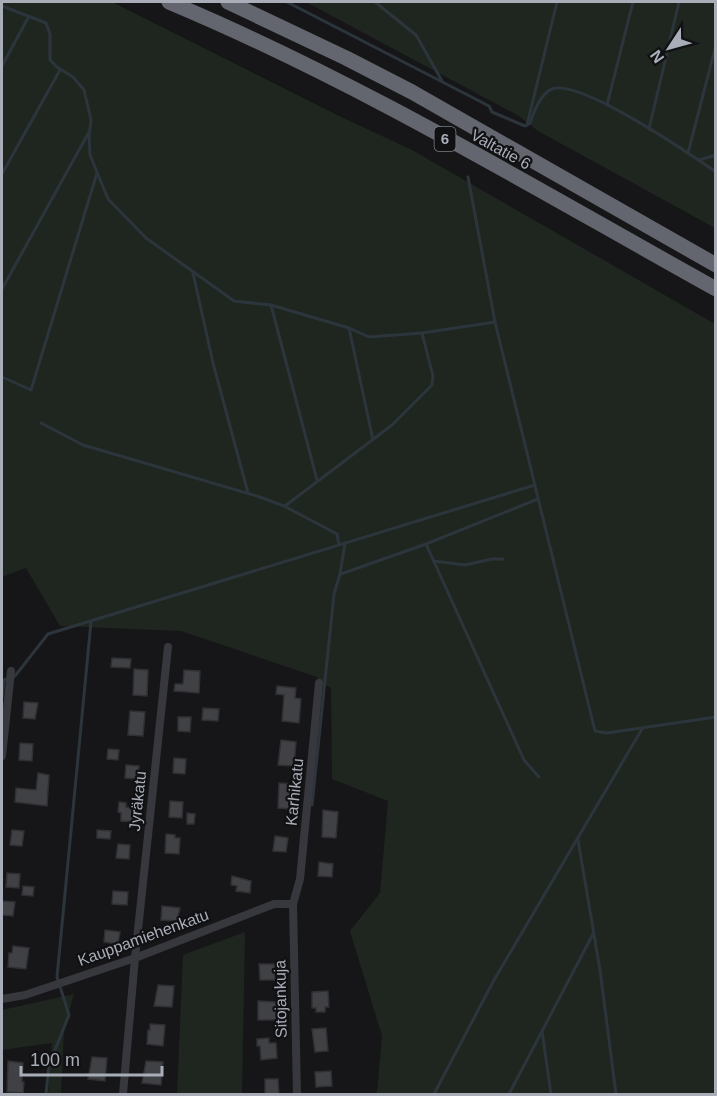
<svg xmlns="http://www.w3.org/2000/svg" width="717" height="1096" font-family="Arial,sans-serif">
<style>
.green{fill:#1e261f}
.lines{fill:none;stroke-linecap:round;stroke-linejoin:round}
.stream{stroke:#2c353c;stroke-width:3}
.building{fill:#404145;stroke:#303034;stroke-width:1.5}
.minor{stroke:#37383d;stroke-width:8}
.motorway{stroke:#63666e;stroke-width:15}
.labels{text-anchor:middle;stroke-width:4.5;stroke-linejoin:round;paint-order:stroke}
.shield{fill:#111113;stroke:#7b7e86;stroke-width:1.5}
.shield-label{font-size:15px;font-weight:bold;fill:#a8adb8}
.street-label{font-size:16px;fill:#a8adb8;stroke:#111113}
</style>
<rect width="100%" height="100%" fill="#161618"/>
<g class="green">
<polygon points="2,2 112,2 335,114 412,150 715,324 715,1094 374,1094 377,1092 382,1036 350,931 380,893 388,801 332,779 331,688 320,682 317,677 181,631 60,626 26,568 2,577"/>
<polygon points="306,2 715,2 715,228 538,131 519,116"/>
<polygon points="245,932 242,1094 177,1094 183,955"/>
<polygon points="74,994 64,1030 61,1094 48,1094 52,1043 2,1050 2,1010"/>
</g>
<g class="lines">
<g class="stream">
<polyline points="287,2 489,106 492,112 525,126 527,125"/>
<polyline points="375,2 416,35 442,81"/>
<polyline points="2,6 46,23 50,34 50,60 57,67 73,77 84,90 91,120 89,137 90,155 108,199 146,238 234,301 271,305 349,328 369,337 422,333 495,322"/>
<polyline points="2,66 29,16"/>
<polyline points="607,105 633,2"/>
<path d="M527 125 530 123C534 112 540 94 552 89 579 78 690 154 716 172"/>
<polyline points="527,125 557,2"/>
<polyline points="649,129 679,2"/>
<polyline points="688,153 716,45"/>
<polyline points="699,160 716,155"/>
<polyline points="2,174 60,70"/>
<polyline points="468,177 495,322 595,731 607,733 716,717"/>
<polyline points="193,273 213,363 248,493"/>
<polyline points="2,289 89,132"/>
<polyline points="271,305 317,480"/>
<polyline points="349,328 373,440"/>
<polyline points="2,377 31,390 97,173"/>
<polyline points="41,423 83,445 257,496 284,506 337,534 339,545"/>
<polyline points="285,506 392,425 432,385 433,376 422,333"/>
<polyline points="426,544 524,760 539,777"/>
<polyline points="433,561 465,565 492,559 503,559"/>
<polyline points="341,574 426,544 538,499"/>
<polyline points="2,697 4,680 15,676 48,634 535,485"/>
<polyline points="312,805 334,594 340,574 345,543"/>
<polyline points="578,840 600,970 616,1094"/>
<polyline points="542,1031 551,1094"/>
<polyline points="46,1094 49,1065 69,1015 57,977 91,622"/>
<polyline points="434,1094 494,980 642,729"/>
<polyline points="509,1094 593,934"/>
</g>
</g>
<g class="building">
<polygon points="112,658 131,659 130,668 111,667"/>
<polygon points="134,669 148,670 147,696 133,695"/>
<polygon points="184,670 200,671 199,693 174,691 175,684 183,684"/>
<polygon points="277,686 296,688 295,698 301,699 299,723 282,721 284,695 276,694"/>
<polygon points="24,702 38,703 35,719 23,718"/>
<polygon points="203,708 219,709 218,721 202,720"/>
<polygon points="130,711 145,712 143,736 128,735"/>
<polygon points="178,717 191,717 190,732 178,731"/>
<polygon points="281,740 296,742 294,766 278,765"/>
<polygon points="20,743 33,744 32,761 19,760"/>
<polygon points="108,749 119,750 118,760 107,759"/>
<polygon points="174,758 186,759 185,774 173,773"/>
<polygon points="126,765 139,766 138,779 125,778"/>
<polygon points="38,773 49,775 47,806 15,802 16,788 36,790"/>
<polygon points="279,783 293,784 291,809 278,808"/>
<polygon points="170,801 183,802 182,818 169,817"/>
<polygon points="119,802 126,803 126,807 136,808 135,822 121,821 121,813 118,812"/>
<polygon points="323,810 338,812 336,838 322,837"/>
<polygon points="187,813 195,814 194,824 187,824"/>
<polygon points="12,830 24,831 22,846 10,845"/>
<polygon points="97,830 111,831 110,839 97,838"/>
<polygon points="166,834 175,835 175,838 180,838 179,854 165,853"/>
<polygon points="275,836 288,838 286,852 273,851"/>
<polygon points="118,844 130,845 129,859 116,858"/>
<polygon points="319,862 333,864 332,877 318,876"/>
<polygon points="7,873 20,874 19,888 6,887"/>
<polygon points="232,876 251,881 250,893 236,891 237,886 231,885"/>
<polygon points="23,886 34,887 33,896 22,895"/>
<polygon points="113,891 128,892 127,905 112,904"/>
<polygon points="2,901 15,902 13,916 2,915"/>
<polygon points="162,906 180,908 177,921 161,920"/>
<polygon points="105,930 120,932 118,944 104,942"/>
<polygon points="13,946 29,948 26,969 8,967 9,953 12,953"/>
<polygon points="259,964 275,964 275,980 260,980"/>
<polygon points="158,985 174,986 172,1007 154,1006"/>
<polygon points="328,991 329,1007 325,1007 325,1012 316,1012 316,1008 312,1008 312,992"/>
<polygon points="258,1001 276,1002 276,1020 258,1020"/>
<polygon points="150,1024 165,1025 163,1046 147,1044 148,1030 150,1030"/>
<polygon points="326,1028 328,1051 315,1052 312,1029"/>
<polygon points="269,1038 269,1043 276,1043 277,1058 261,1060 260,1046 257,1046 257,1039"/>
<polygon points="92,1057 107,1058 105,1081 88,1079"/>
<polygon points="8,1061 23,1063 22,1082 24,1082 23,1093 7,1092"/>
<polygon points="146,1061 163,1062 161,1085 142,1083"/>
<polygon points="331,1071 332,1086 316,1087 315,1072"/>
<polygon points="265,1079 278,1079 279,1095 265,1095"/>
</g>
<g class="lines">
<g class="minor">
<polyline points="2,756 11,671"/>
<polyline points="2,999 25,995 135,958 274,904 293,904"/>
<polyline points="123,1094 135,958 168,647"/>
<polyline points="297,1094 293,904 300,879 319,683"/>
</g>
<g class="motorway">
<path d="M169 2C358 81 536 189 716 289"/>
<polyline points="228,2 346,58 412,92 716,265"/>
</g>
</g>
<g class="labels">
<rect class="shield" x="434.5" y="127" width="21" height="24" rx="4.5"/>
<g class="shield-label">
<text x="445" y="144">6</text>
</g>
<g class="street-label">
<text transform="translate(501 149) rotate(29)" y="6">Valtatie 6</text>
<text transform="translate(294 792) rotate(-84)" y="6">Karhikatu</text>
<text transform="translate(137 801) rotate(-84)" y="6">Jyräkatu</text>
<text transform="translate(143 937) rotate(-20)" y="6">Kauppamiehenkatu</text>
<text transform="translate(280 999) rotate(-91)" y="6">Sitojankuja</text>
</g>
</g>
<rect width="717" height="1096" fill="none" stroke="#a8adb8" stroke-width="6"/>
<g transform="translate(669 48) rotate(234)" stroke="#111113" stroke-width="4.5" paint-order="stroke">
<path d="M0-4.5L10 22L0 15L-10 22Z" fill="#a8adb8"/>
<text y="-9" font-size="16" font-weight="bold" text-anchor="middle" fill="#a8adb8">N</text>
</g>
<path d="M21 1066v9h141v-9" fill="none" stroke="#a8adb8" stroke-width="3"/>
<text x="30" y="1066" font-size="18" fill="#a8adb8" stroke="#111113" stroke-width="4.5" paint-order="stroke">100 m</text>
</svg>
